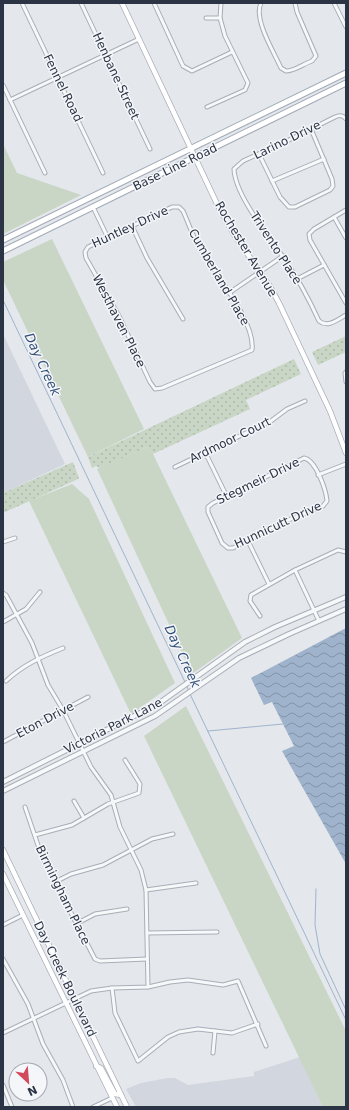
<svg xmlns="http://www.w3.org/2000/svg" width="349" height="1110" font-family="'DejaVu Sans',sans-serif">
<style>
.built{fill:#d2d6de}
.grass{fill:#c9d6c5}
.park{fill:url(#park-dots)}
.water{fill:url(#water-waves)}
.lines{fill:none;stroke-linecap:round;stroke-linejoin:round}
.stream{stroke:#9fb4cc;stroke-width:1}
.minor-casing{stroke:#a9aeb7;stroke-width:5}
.tertiary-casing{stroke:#a9aeb7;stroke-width:6}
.secondary-casing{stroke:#a9aeb7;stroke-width:6}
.primary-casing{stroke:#a3abb8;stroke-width:7}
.minor{stroke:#f7f8fa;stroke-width:3}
.tertiary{stroke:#f7f8fa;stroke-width:4}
.secondary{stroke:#fff;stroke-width:4.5}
.primary{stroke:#fff;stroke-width:5}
.labels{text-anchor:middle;stroke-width:3;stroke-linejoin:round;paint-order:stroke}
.street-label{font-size:12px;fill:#2b3445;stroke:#f4f6f9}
.water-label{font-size:13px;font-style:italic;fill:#34527a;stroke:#f4f6f9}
</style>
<defs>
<pattern id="park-dots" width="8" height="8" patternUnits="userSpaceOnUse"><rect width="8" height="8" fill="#c9d6c5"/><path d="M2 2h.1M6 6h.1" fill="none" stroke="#adb8ab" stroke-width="1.8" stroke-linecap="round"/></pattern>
<pattern id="water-waves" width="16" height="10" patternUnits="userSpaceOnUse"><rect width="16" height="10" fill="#9fb4cc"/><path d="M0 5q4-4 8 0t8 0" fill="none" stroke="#8293a7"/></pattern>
</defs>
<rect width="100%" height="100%" fill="#e4e7ec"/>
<g class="built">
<polygon points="3,334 65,464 3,493"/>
<polygon points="300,1057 323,1107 136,1107 126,1089 141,1083 168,1078 175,1078 188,1085 254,1076 254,1072"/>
</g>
<g class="grass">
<polygon points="3,144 17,173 81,195 3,234"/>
<polygon points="52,239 144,429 88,457 3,280 3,262"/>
<polygon points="147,447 153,454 242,638 192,674 97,469"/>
<polygon points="72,484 89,499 175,683 131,714 29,501"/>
<polygon points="186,706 346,1031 346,1107 323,1107 144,736"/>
</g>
<g class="park">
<polygon points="346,336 346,352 318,365 312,352"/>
<polygon points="294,359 301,374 246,400 250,409 153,454 147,447 100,468 96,466 92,468 88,457"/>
<polygon points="73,462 79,478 76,480 3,513 3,493"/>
</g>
<polygon class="water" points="346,628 346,864 282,751 294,746 272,702 264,705 251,678"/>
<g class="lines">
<g class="stream">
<polyline points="3,300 185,682"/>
<polyline points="186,685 189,691"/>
<polyline points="190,694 346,1020"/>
<polyline points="208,731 283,724"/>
<polyline points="316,889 315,925 320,954 346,1010"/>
</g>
<defs>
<g id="minor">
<polyline points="22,3 103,173"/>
<polyline points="81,3 150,149"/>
<polyline points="154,3 183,66 192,71 232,52"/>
<path d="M261 3C253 19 274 52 281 68L286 71C295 71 303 64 312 61L316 56 297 12 295 3"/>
<polyline points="334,3 346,27"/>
<polyline points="206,18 220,18"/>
<polyline points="3,85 45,173"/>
<polyline points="10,100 139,39"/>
<polyline points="207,107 245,90 248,83 225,36 220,18 221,3"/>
<path d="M346 119C342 114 338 115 333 118L285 142 243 161 234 169C235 195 268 235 283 257 297 277 309 299 319 321 328 328 337 320 346 315"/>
<polyline points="259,154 280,197 289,207 295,207 330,190 333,186 332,179 311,129"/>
<polyline points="272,181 324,159"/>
<polyline points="93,207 108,238"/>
<path d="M172 207H179L183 211C188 222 192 234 198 245 212 270 256 321 252 350L162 388 155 389 150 382 119 316 86 258 85 252 88 247Z"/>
<polyline points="346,210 314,229 309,234 310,240 346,303"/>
<polyline points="334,217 346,238"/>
<polyline points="132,226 147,258 183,319"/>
<polyline points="297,279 324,265"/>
<polyline points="229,293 283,256"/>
<polyline points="346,372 345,373 346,382"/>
<polyline points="205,452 227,497"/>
<path d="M304 458C316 460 326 490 327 501L323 506 281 523 233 548H228L222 543 208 512V507L213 503Z"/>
<polyline points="175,467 271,421 287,409 305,401"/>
<polyline points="318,475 346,464"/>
<polyline points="247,539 269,584"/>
<polyline points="3,542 15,538"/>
<polyline points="295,570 319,621"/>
<polyline points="3,593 6,595 32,643 48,685 63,710 91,767 111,795 120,827 141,870 146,890 148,987"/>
<polyline points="260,616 250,601 251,595 295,570 338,550 346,552"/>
<polyline points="3,622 26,609 40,592"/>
<path d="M6 681C23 665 41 657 63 648"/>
<polyline points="3,742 88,697"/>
<polyline points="74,801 84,818"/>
<polyline points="25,807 42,857 57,881 69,909 95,959 100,961 147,959"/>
<polyline points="35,835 72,825 108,804 139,793 140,784 125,760"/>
<polyline points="57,881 71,874 103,865 152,839 173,834"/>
<polyline points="146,890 196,883"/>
<polyline points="76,924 95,914 127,909"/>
<polyline points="3,925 23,915"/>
<polyline points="147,933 217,932"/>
<polyline points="3,959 28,1004 43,1044 63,1080 73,1107"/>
<polyline points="112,988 115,1013 138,1061 168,1037 179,1032 198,1029 232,1033 258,1024"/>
<polyline points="3,1033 91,991 112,988 148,987 170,982 188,980 223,985 238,981 266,1046"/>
<polyline points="213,1053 215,1031"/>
<polyline points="3,1085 12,1107"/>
<polyline points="93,1107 112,1098"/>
</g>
<g id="tertiary">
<polyline points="3,782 158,704 245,642 275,627 346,597"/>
<polyline points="3,791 155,716 239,658 289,634 346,609"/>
</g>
<g id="secondary">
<polyline points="122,3 218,206 235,236 269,285 279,303 330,411 346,453"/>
<polyline points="3,850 127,1107"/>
<polyline points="3,874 117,1107"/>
<polyline points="96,1066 101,1068 115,1094 121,1095"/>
</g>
<g id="primary">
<polyline points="3,240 346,73"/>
<polyline points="3,251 346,83"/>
</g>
</defs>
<use href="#minor" class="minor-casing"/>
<use href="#tertiary" class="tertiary-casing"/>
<use href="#secondary" class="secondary-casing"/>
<use href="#primary" class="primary-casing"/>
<use href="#minor" class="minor"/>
<use href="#tertiary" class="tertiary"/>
<use href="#secondary" class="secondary"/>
<use href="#primary" class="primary"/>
</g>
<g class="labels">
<g class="street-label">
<text transform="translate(116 76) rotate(65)" y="4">Henbane Street</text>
<text transform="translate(63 88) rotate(64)" y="4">Fennel Road</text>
<text transform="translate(287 140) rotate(-26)" y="4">Larino Drive</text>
<text transform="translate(175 167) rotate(-26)" y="4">Base Line Road</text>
<text transform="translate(130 227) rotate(-25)" y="4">Huntley Drive</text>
<text transform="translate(276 248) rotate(57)" y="4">Trivento Place</text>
<text transform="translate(246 249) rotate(59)" y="4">Rochester Avenue</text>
<text transform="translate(219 277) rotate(60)" y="4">Cumberland Place</text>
<text transform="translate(119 321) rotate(63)" y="4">Westhaven Place</text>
<text transform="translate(230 440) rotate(-26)" y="4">Ardmoor Court</text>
<text transform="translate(258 481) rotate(-26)" y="4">Stegmeir Drive</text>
<text transform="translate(278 525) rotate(-25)" y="4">Hunnicutt Drive</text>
<text transform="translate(45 720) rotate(-28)" y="4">Eton Drive</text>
<text transform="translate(113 726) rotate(-27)" y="4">Victoria Park Lane</text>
<text transform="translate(63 895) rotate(64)" y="4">Birmingham Place</text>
<text transform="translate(65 979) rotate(64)" y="4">Day Creek Boulevard</text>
</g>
<g class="water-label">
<text transform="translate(43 364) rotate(65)" y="5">Day Creek</text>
<text transform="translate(183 656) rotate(65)" y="5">Day Creek</text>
</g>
</g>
<rect width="349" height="1110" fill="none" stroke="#2b3445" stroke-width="8"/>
<g transform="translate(28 1082) rotate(154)"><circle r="19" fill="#f4f6f9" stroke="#a4a8b1"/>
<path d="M0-3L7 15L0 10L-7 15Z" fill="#d1495b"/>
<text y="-6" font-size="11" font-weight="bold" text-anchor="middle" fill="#2b3445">N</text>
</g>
</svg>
